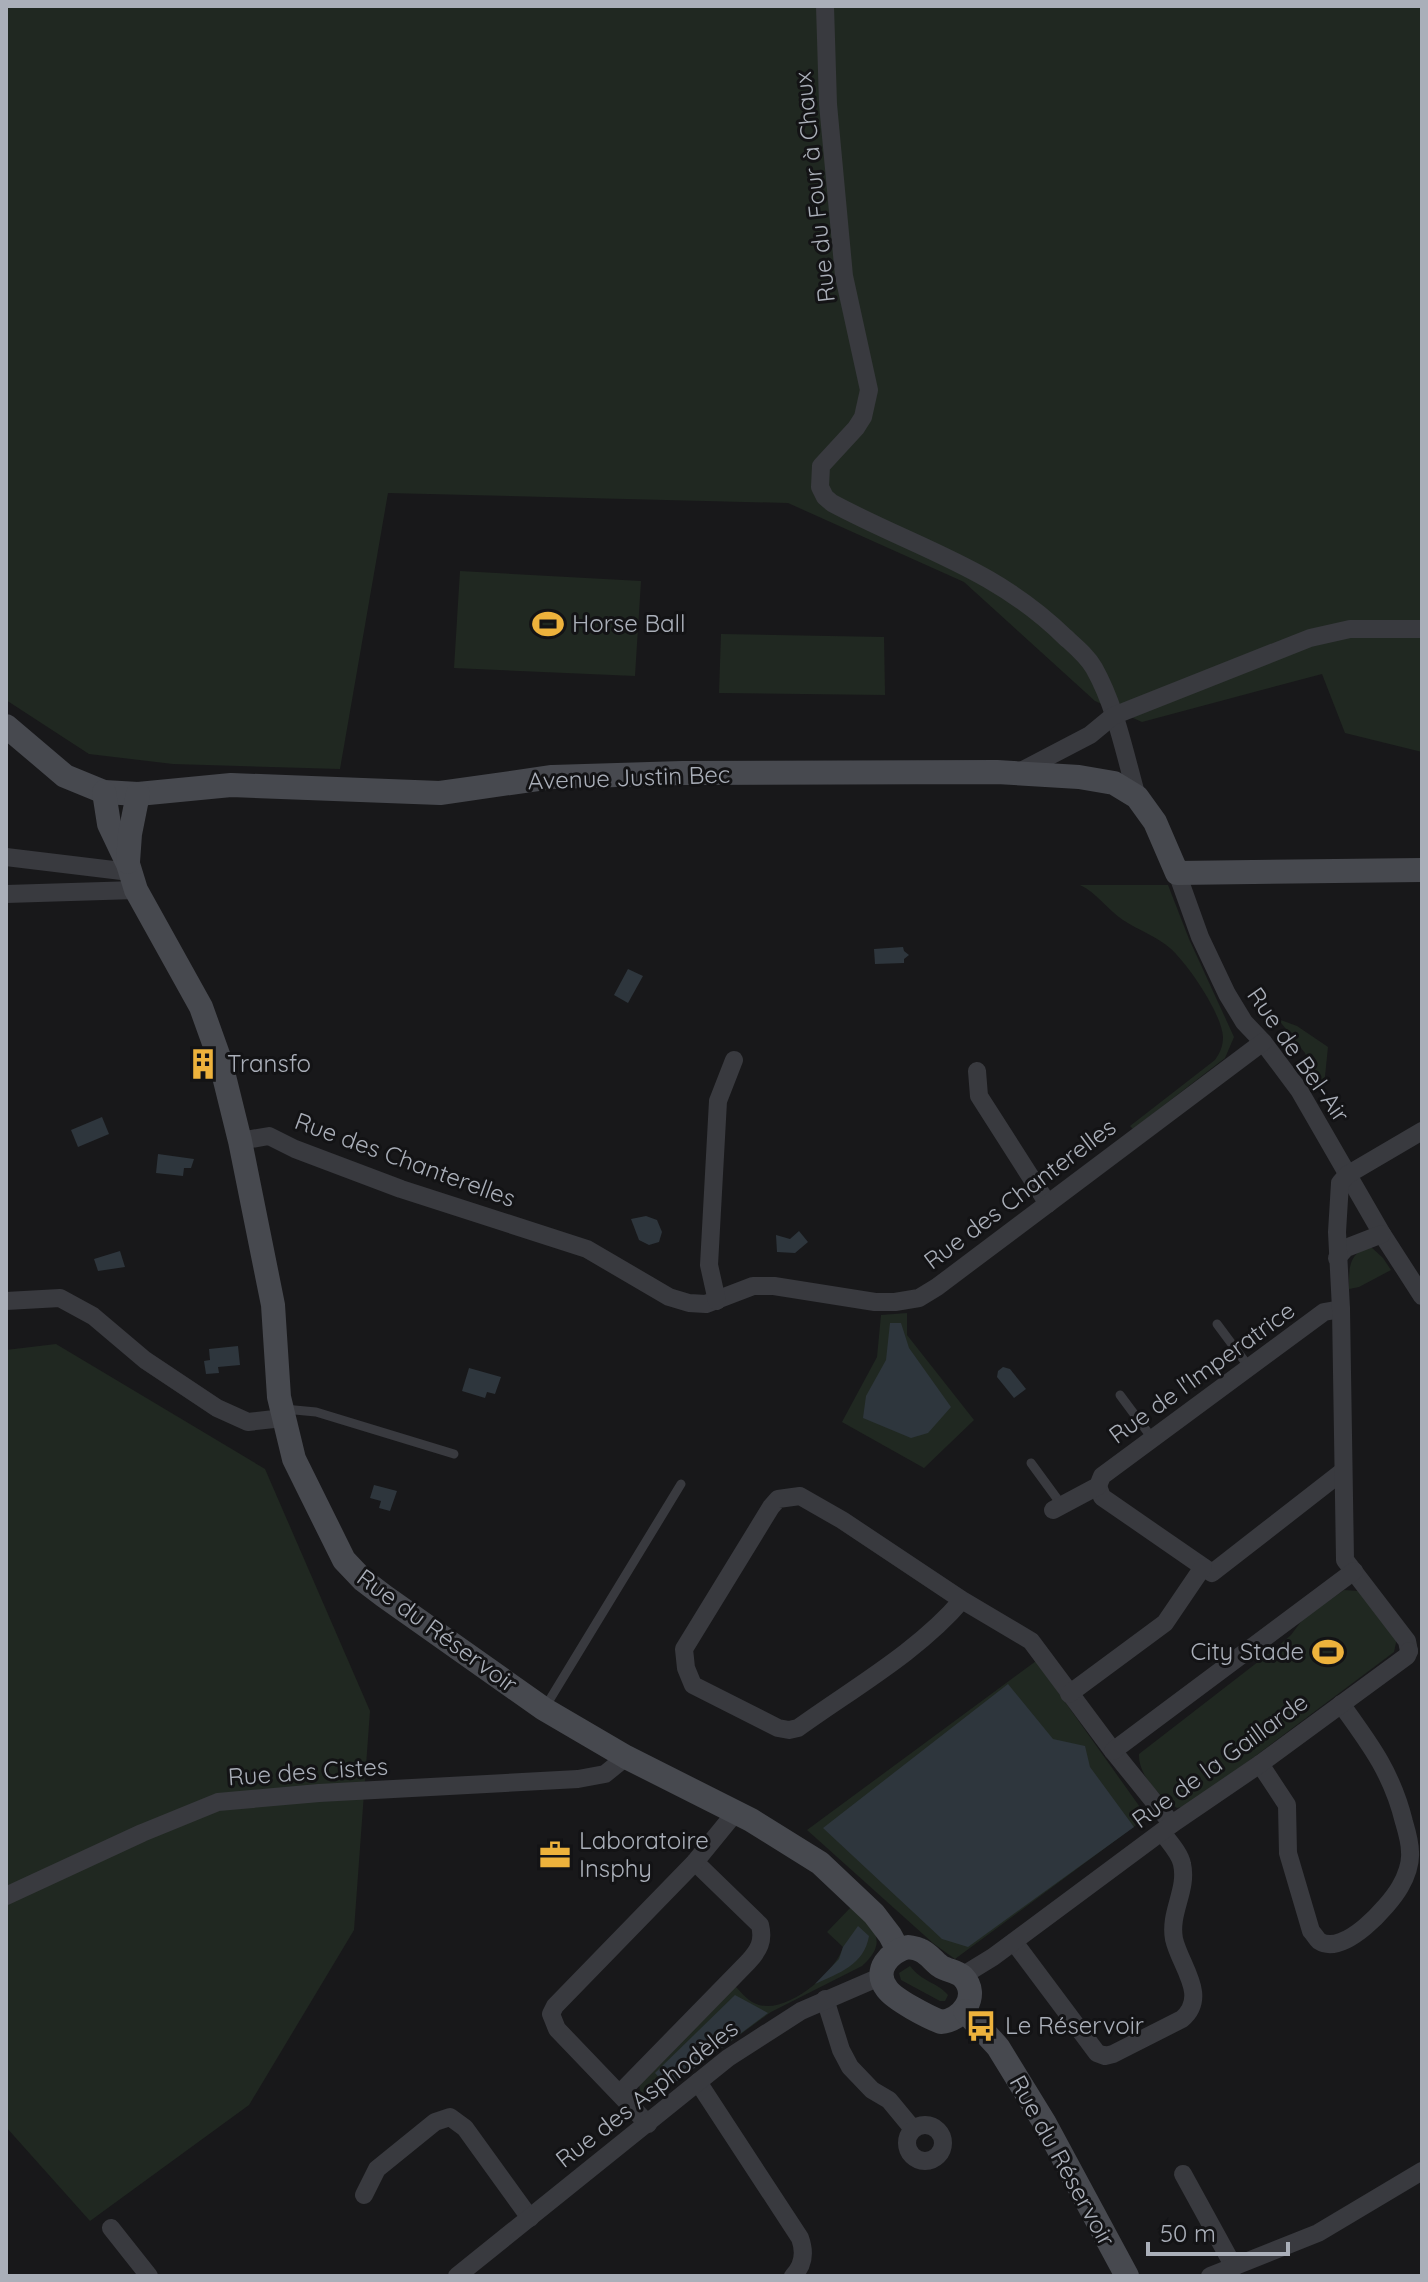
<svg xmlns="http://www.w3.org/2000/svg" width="1428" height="2282" font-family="Quicksand,sans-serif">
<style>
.green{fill:#202821}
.water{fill:#2e363d}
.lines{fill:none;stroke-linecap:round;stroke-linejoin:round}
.lane{stroke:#393a3f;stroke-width:9}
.street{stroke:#393a3f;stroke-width:18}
.secondary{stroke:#47494f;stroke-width:24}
.labels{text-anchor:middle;stroke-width:6;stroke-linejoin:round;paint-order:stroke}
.street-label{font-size:24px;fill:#aaafb9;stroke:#131315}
.poi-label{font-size:24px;fill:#aaafb9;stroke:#131315;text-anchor:start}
</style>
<rect width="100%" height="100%" fill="#18181a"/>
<g class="green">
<polygon points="6,6 1422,6 1422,752 1345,733 1322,674 1142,722 1095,701 964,582 788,503 388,493 340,769 173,764 89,754 6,700"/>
<polygon points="460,571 641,581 635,676 454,668"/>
<polygon points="721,634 884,637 885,695 719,693"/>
<path d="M1080 885H1168L1189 939 1234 1037 1225 1058 1133 1129 1130 1126 1215 1060C1220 1053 1223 1046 1223 1037 1222 1014 1188 964 1170 948 1156 936 1138 930 1123 920 1107 909 1097 893 1080 885Z"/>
<polygon points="1278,1019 1297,1026 1328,1047 1323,1096 1305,1053"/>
<path d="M1371 1247 1383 1258 1391 1270 1359 1287 1349 1289C1349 1269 1348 1252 1371 1247Z"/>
<polygon points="907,1313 907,1335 974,1420 924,1468 842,1422 877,1357 881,1315"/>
<polygon points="56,1344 265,1469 370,1711 354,1930 249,2105 90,2221 6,2127 6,1350"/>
<path d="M1344 1590 1358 1591 1397 1638 1394 1652 1190 1805 1177 1808C1160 1797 1138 1775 1139 1754L1276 1648 1291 1635 1303 1619Z"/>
<polygon points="1036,1661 1147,1817 955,1959 934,1944 807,1830"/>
<path d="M852 1906C873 1927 890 1941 862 1966L771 2012 667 2088 661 2082 649 2091 654 2099 649 2102 641 2096 639 2084 735 1986C740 1991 747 2000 754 2003 783 2018 835 1974 843 1947L827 1932Z"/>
<path d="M910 1966C922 1982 937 1982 948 1995L945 2001H940L901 1980 899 1973Z"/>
</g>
<g class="water">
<polygon points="903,947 904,951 909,955 904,959 904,963 875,964 874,949"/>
<polygon points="628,969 643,976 628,1003 614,995"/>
<polygon points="102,1117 109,1134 78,1147 71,1130"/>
<polygon points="158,1154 194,1159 191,1168 184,1168 183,1176 156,1173"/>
<polygon points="646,1216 657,1220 662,1232 659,1242 649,1245 639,1240 631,1219"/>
<polygon points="799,1231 808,1242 795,1253 777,1252 776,1235 790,1239"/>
<polygon points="120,1251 125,1267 98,1271 94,1259"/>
<polygon points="890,1323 901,1323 909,1348 951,1407 928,1433 911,1438 863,1418 866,1396 886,1360"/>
<polygon points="238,1346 240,1365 218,1367 219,1373 206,1374 204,1361 210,1360 209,1349"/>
<polygon points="1003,1367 1010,1369 1026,1389 1014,1398 997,1377 998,1371"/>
<polygon points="469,1368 501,1377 495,1394 487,1392 485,1398 462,1391"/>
<polygon points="374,1485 397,1491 390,1511 379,1508 381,1501 370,1498"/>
<polygon points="1008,1684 1053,1739 1085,1746 1090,1767 1134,1827 968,1947 942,1939 823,1828"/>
<path d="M858 1926 869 1936C864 1965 839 1973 815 1984L839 1959 843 1947Z"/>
<polygon points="735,1995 768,2013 668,2088 655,2073"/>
</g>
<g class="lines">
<g class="lane">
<polyline points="1217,1324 1249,1367"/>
<polyline points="1120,1395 1152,1438"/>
<polyline points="284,1409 316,1412 454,1454"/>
<polyline points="1031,1463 1061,1504"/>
<polyline points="544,1709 681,1484"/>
</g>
<g class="street">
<path d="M825 6 828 104 844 276 869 390 863 417 856 428 821 466 820 487 825 497 832 503C916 548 995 568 1065 637 1076 647 1087 656 1094 668 1116 707 1125 755 1137 797"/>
<polyline points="1019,772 1090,735 1113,716 1310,638 1350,629 1422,629"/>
<polyline points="6,857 130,872"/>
<polyline points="1177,873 1200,937 1227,994 1244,1022 1263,1042 1299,1090 1382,1234 1422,1296"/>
<polyline points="6,894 136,890"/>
<polyline points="977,1071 979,1096 1048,1204"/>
<polyline points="240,1141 269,1136 295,1149 401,1189 587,1249 669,1297 689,1303 706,1304 753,1286 774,1286 875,1302 895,1302 919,1298 937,1287 1263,1042"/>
<polyline points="1337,1258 1346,1248 1382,1234"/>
<polyline points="6,1301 60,1298 93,1316 145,1360 217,1408 248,1422 283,1418"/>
<polyline points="717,1301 709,1265 718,1101 734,1060"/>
<polyline points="1098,1486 1102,1497 1212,1573 1343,1471"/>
<polyline points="1053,1510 1098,1486 1102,1476 1324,1312 1341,1309"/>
<path d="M962 1600C919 1651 852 1689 798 1728L789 1730 778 1728 693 1685 686 1668 684 1649 771 1507 778 1499 800 1496 842 1520 962 1600 1031 1641 1113 1751 1172 1824"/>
<polyline points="1409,1651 1407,1641 1345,1560 1341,1309 1337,1232 1340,1183 1347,1175 1422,1131"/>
<polyline points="1069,1694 1165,1623 1203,1567"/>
<polyline points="1113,1751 1354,1571"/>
<path d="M1260 1764 1287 1805 1288 1853 1311 1931C1314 1934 1316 1938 1319 1941 1344 1957 1389 1906 1400 1887 1406 1877 1411 1863 1410 1852 1410 1842 1407 1832 1404 1822 1392 1773 1370 1744 1341 1704"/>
<polyline points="6,1896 142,1833 218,1802 319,1793 578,1779 605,1774 626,1757"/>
<path d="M1014 1942 1097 2053 1105 2056 1113 2054 1182 2019C1209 1996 1180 1966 1174 1939 1169 1912 1188 1890 1182 1864 1180 1853 1168 1841 1162 1832"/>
<polyline points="962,1976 993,1957 1172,1824 1260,1764 1407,1656 1409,1651"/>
<polyline points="825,1999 841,2050 850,2067 872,2090 889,2100 913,2129"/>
<path d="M698 2082 800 2238C805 2252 804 2265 793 2276"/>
<path d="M620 2093 748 1962C759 1950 764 1941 760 1925L695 1862"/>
<polyline points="648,2124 557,2029 551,2014 555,2006 695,1862 735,1813"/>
<circle cx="925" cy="2143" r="18"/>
<polyline points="1183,2174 1234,2267"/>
<polyline points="364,2195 377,2169 435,2122 450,2117 465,2128 530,2218"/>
<polyline points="111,2228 149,2276"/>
<polyline points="457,2276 728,2058 801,2011 882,1976"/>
<polyline points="1210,2276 1318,2233 1422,2171"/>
</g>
<g class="secondary">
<polyline points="6,726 65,776 104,792 138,794 231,785 440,793 552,777 682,773 997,772 1079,777 1114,783 1137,797 1155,822 1177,873 1422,870"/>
<polyline points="104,792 109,824 128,864 136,890 201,1007 220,1060 240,1141 273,1305 279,1397 294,1459 344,1560 363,1580 384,1596 544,1709 626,1757 751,1820 820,1863 874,1914 890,1935 898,1950"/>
<polyline points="128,862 130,834 138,794"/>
<path d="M908 1947C913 1948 916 1948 920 1950 928 1953 933 1961 940 1966 947 1971 957 1971 963 1977 981 1996 961 2021 941 2022 928 2017 895 2000 887 1989 872 1970 890 1952 908 1947Z"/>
<polyline points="965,2011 998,2047 1044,2122 1127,2276"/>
</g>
</g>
<defs>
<symbol id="stadium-bare" viewBox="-9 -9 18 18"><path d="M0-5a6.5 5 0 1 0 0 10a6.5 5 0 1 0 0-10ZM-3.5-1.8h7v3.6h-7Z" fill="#edb23c" stroke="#131315" stroke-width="2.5" paint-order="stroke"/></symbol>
<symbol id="building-bare" viewBox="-9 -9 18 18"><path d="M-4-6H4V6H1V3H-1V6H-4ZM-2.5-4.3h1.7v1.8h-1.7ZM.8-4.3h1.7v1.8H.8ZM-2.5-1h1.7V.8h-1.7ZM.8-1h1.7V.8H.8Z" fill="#edb23c" stroke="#131315" stroke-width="2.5" paint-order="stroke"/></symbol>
<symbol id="office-bare" viewBox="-9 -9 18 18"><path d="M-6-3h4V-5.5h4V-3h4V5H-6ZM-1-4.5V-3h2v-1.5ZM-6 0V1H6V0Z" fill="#edb23c" stroke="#131315" stroke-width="2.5" paint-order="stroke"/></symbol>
<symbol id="bus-bare" viewBox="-9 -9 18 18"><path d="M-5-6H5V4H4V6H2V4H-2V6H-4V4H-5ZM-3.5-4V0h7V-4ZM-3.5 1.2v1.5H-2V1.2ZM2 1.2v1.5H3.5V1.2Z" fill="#edb23c" stroke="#131315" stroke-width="2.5" paint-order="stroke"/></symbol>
</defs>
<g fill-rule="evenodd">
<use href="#stadium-bare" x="526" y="602" width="44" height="44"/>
<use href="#building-bare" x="181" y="1042" width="44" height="44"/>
<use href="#stadium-bare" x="1306" y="1630" width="44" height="44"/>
<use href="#office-bare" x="533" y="1833" width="44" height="44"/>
<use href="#bus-bare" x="959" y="2004" width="44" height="44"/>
</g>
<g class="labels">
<g class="street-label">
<text transform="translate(815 187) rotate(-96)" y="8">Rue du Four à Chaux</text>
<text transform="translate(629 778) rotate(-2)" y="8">Avenue Justin Bec</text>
<text transform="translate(1298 1055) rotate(55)" y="8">Rue de Bel-Air</text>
<text transform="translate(405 1160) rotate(20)" y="8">Rue des Chanterelles</text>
<text transform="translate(1020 1194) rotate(-37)" y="8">Rue des Chanterelles</text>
<text transform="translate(1202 1373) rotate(-36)" y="8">Rue de l'Imperatrice</text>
<text transform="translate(437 1631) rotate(36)" y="8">Rue du Réservoir</text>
<text transform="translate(1220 1761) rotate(-36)" y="8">Rue de la Gaillarde</text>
<text transform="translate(308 1772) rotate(-4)" y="8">Rue des Cistes</text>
<text transform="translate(647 2094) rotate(-38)" y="8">Rue des Asphodèles</text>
<text transform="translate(1062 2161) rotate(61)" y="8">Rue du Réservoir</text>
</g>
<g class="poi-label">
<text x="572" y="632">Horse Ball</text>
<text x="227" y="1072">Transfo</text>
<text x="1304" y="1660" text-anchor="end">City Stade</text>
<text x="579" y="1849">Laboratoire<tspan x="579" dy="28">Insphy</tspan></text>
<text x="1005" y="2034">Le Réservoir</text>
</g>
</g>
<rect width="1428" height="2282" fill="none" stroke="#aaafb9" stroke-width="16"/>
<path d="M1148 2242v12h140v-12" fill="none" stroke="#aaafb9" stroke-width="4"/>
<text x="1160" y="2242" font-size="24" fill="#aaafb9" stroke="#131315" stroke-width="6" paint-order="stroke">50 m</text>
</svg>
